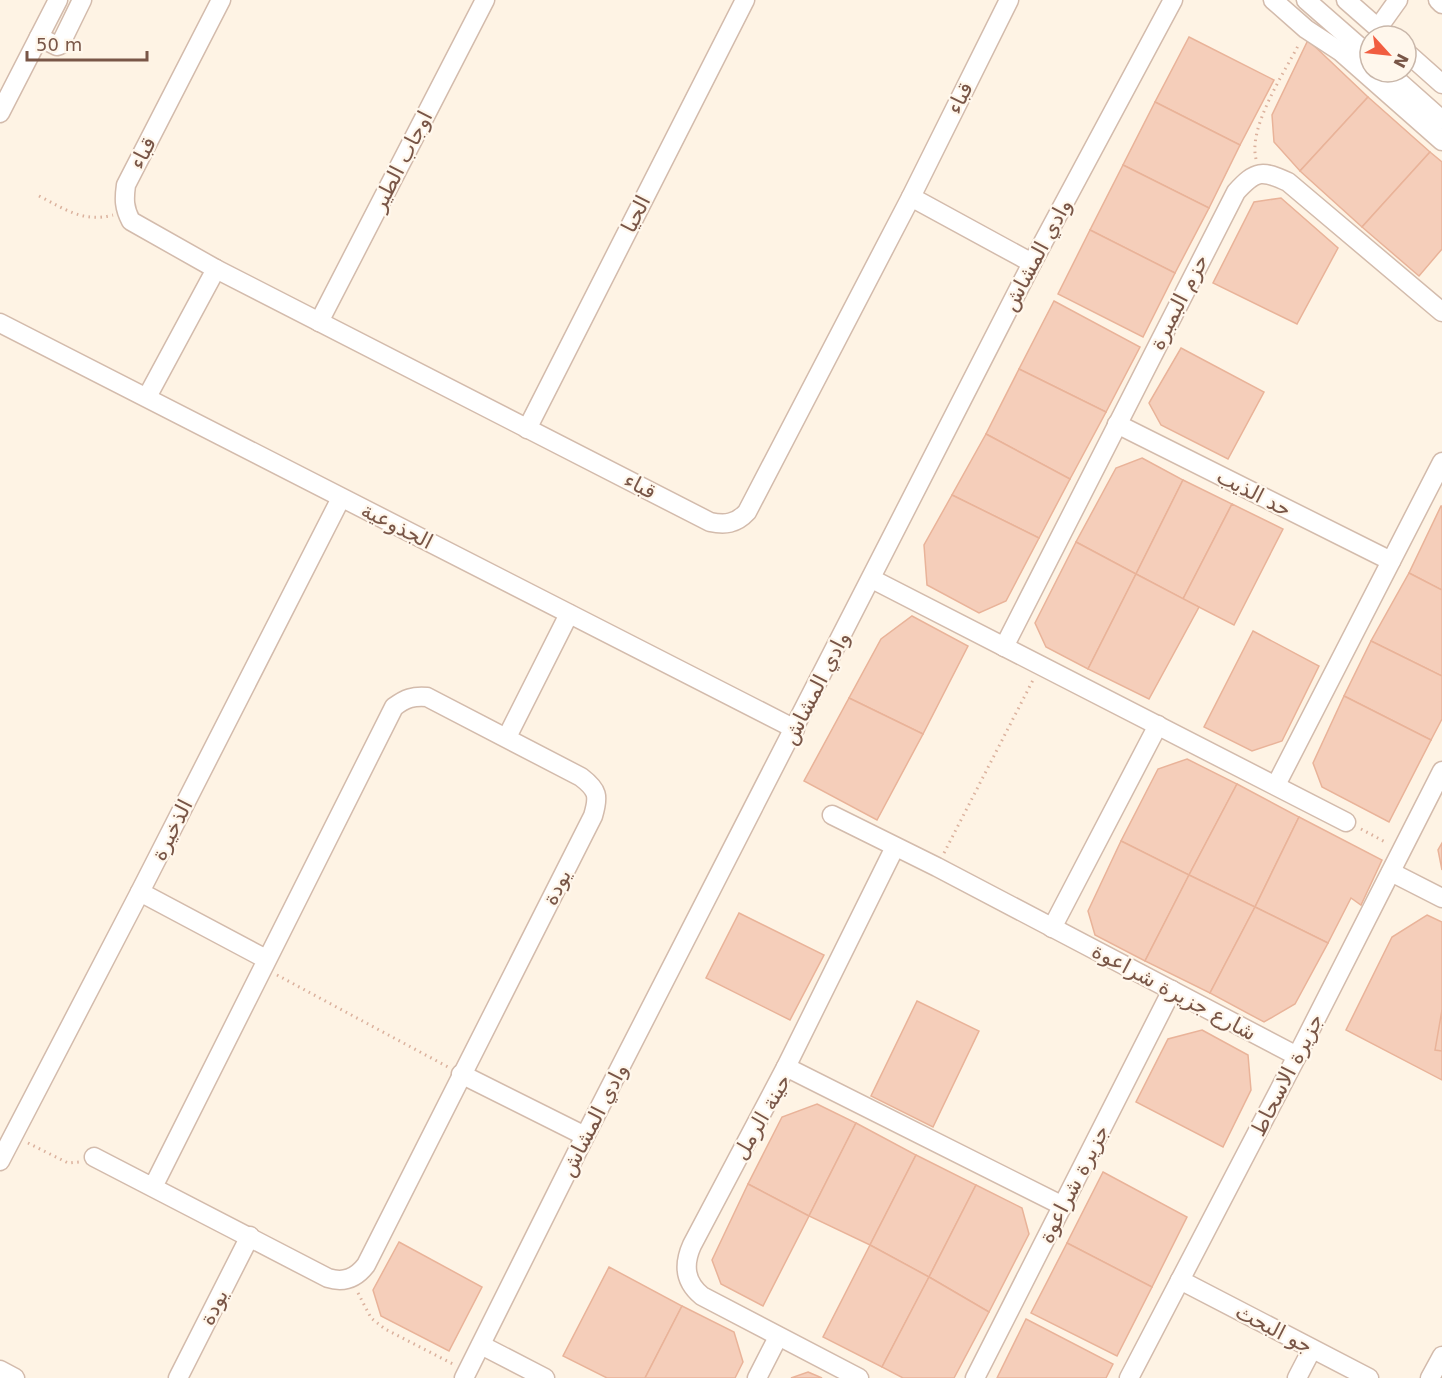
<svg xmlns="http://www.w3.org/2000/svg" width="1442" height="1378" font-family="'DejaVu Sans',Vazirmatn,sans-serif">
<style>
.building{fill:#f5ceba;stroke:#e9b399;stroke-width:1.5}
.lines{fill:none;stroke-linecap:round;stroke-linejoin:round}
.minor-casing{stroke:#d3bbac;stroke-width:21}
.path{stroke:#dbb19d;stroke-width:3;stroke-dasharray:1.5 4.5;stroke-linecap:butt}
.minor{stroke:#fff;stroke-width:18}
.labels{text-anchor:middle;stroke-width:4.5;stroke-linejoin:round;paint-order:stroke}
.street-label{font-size:21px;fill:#795647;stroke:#fff7ec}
</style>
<rect width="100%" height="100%" fill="#fef3e4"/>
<g class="building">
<polygon points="1189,37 1274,80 1240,145 1155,102"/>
<polygon points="1308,40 1368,97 1300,171 1274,142 1272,115"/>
<polygon points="1368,97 1430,152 1362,227 1300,171"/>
<polygon points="1155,102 1240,145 1209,208 1123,165"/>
<polygon points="1430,152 1442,162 1442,249 1419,276 1362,227"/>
<polygon points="1123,165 1209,208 1175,273 1090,230"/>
<polygon points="1281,198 1338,248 1297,324 1213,283 1254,202"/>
<polygon points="1090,230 1175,273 1143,337 1058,294"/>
<polygon points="1054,301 1140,347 1106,412 1019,369"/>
<polygon points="1181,348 1264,392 1228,459 1161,425 1149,403"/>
<polygon points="1019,369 1106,412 1070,479 986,434"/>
<polygon points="986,434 1070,479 1039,538 952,495"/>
<polygon points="1142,458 1183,480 1136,574 1076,542 1116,468"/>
<polygon points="1183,480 1232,504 1183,599 1136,574"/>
<polygon points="952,495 1039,538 1006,601 979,613 927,585 924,545"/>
<polygon points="1232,504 1283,529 1234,625 1183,599"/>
<polygon points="1441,506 1442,506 1442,590 1409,573"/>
<polygon points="1076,542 1136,574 1088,669 1046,647 1035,623"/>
<polygon points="1409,573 1442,590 1442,676 1371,641"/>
<polygon points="1136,574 1199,607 1149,699 1088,669"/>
<polygon points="912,616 968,646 923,734 849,698 881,639"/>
<polygon points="1253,631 1319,666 1282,741 1252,751 1204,727"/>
<polygon points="1371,641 1442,676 1442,719 1431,740 1344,696"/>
<polygon points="1344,696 1431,740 1389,822 1322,787 1313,763"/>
<polygon points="849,698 923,734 877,820 804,781"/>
<polygon points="1187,759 1237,784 1189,875 1121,841 1158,769"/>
<polygon points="1237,784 1299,817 1255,907 1189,875"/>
<polygon points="1299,817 1382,860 1361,905 1351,898 1328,943 1255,907"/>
<polygon points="1121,841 1189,875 1145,961 1095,935 1088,911"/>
<polygon points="1442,843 1442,870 1438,850"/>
<polygon points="1189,875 1255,907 1210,993 1145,961"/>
<polygon points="1255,907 1328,943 1295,1004 1264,1022 1210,993"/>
<polygon points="739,913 824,955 790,1020 706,978"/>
<polygon points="1427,915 1442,922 1442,1080 1346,1030 1392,937"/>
<polygon points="917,1001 979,1031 933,1127 871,1096"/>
<polygon points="1442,1010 1442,1051 1435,1050"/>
<polygon points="1202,1030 1248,1055 1251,1090 1223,1147 1136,1102 1168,1039"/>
<polygon points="817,1104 856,1123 809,1216 748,1184 782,1117"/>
<polygon points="856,1123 916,1155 870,1245 809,1216"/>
<polygon points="916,1155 976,1185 929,1277 870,1245"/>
<polygon points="1103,1172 1187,1217 1152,1287 1067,1243"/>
<polygon points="748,1184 809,1216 763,1306 721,1284 712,1260"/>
<polygon points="976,1185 1022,1208 1029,1234 989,1312 929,1277"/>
<polygon points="399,1242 482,1287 449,1351 381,1316 373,1290"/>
<polygon points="1067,1243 1152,1287 1117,1356 1031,1313"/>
<polygon points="870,1245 929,1277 882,1367 823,1337"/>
<polygon points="609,1267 682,1306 645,1378 607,1378 563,1356"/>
<polygon points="929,1277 989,1312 954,1378 903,1378 882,1367"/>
<polygon points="682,1306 734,1332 743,1362 735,1378 645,1378"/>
<polygon points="1026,1319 1113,1364 1106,1378 997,1378"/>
<polygon points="808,1372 822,1378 791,1378"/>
</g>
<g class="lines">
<defs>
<g id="minor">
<path d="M221 0 126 185C124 199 124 208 131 221L216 269 710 522C725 525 736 524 747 512L911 197 1009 0"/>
<polyline points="1273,0 1306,29 1341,52 1442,141"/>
<polyline points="1306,0 1370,56"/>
<polyline points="1346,0 1387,36"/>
<polyline points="1438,0 1442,4"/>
<polyline points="1378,28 1398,0"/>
<polyline points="39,37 57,46 60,45 82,0"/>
<polyline points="1406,52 1442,84"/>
<polyline points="1388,72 1442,120"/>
<polyline points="0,113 58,0"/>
<polyline points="911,197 1032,263"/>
<polyline points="319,322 485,0"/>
<polyline points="0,323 795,729"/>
<polyline points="147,397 216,269"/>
<polyline points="1117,424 1391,561"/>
<polyline points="527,429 745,0"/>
<polyline points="872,579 1346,822"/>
<path d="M1004 647 1236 192C1256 170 1262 170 1288 182L1442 312"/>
<polyline points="507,737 569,614"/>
<polyline points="1276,785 1442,462"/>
<polyline points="832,815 937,867 1297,1056"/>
<polyline points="1391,872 1442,898"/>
<polyline points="140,892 266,959"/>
<polyline points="1052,928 1158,725"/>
<polyline points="786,1067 1063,1206"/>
<polyline points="461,1074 585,1136"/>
<path d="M94 1157 328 1278C344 1283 356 1278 366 1265L593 816C599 796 598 790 581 777L427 697C413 696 406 698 394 707L153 1187"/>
<polyline points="0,1161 140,892 341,498"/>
<polyline points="1180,1280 1369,1378"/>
<polyline points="481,1345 545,1378"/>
<polyline points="0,1370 15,1378"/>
<polyline points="178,1378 250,1236"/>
<polyline points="464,1378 585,1136 1032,263 1173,0"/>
<polyline points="757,1378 778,1337"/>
<path d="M859 1378 702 1296C685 1282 683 1265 692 1245L786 1067 895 847"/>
<polyline points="975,1378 1172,990"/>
<polyline points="1129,1378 1297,1056 1442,771"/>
<polyline points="1297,1378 1312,1349"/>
<polyline points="1430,1378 1442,1356"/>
</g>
</defs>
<use href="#minor" class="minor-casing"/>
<g class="path">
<path d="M1256 159C1248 127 1284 73 1299 44"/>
<path d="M39 196C65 209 83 223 113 215"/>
<polyline points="1361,829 1387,843"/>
<polyline points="944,853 1033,680"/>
<polyline points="277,975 448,1067"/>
<polyline points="28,1143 68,1163 79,1162"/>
<polyline points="358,1293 371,1318 385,1329 453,1364"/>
</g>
<use href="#minor" class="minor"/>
</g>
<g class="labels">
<g class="street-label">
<text transform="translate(960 98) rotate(-64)" y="7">قباء</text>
<text transform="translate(143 153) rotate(-63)" y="7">قباء</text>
<text transform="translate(402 161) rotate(-63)" y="7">اوجاب الطير</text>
<text transform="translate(636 214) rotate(-63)" y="7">الحيا</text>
<text transform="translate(1037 255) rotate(-62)" y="7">وادي المشاش</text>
<text transform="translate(1179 302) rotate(-63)" y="7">حزم البمبرة</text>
<text transform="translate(640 486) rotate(27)" y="7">قباء</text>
<text transform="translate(1254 493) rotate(27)" y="7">حد الذيب</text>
<text transform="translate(397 526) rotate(27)" y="7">الجذوعية</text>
<text transform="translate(816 688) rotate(-63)" y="7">وادي المشاش</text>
<text transform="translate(172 830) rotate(-63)" y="7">الذخيرة</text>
<text transform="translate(557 887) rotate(-63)" y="7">يودة</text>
<text transform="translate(1174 992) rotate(28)" y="7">شارع جزيرة شراعوة</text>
<text transform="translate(1287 1075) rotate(-63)" y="7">جزيرة الاسحاط</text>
<text transform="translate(762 1117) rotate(-60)" y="7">حينة الرمل</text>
<text transform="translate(594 1120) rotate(-63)" y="7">وادي المشاش</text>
<text transform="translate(1074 1184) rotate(-63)" y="7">جزيرة شراعوة</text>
<text transform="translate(214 1307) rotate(-63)" y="7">يودة</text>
<text transform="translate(1274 1329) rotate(27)" y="7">جو البحث</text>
</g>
</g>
<g transform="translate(1388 54) rotate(117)"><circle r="28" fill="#fff7ec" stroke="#c9b7aa" stroke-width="1.5"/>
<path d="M0-4.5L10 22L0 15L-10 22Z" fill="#f15e41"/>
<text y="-9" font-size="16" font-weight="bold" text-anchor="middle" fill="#795647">N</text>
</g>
<path d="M27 51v9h120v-9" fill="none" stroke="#795647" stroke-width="3"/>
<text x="36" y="51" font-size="18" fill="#795647" stroke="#fff7ec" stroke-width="4.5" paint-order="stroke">50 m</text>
</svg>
